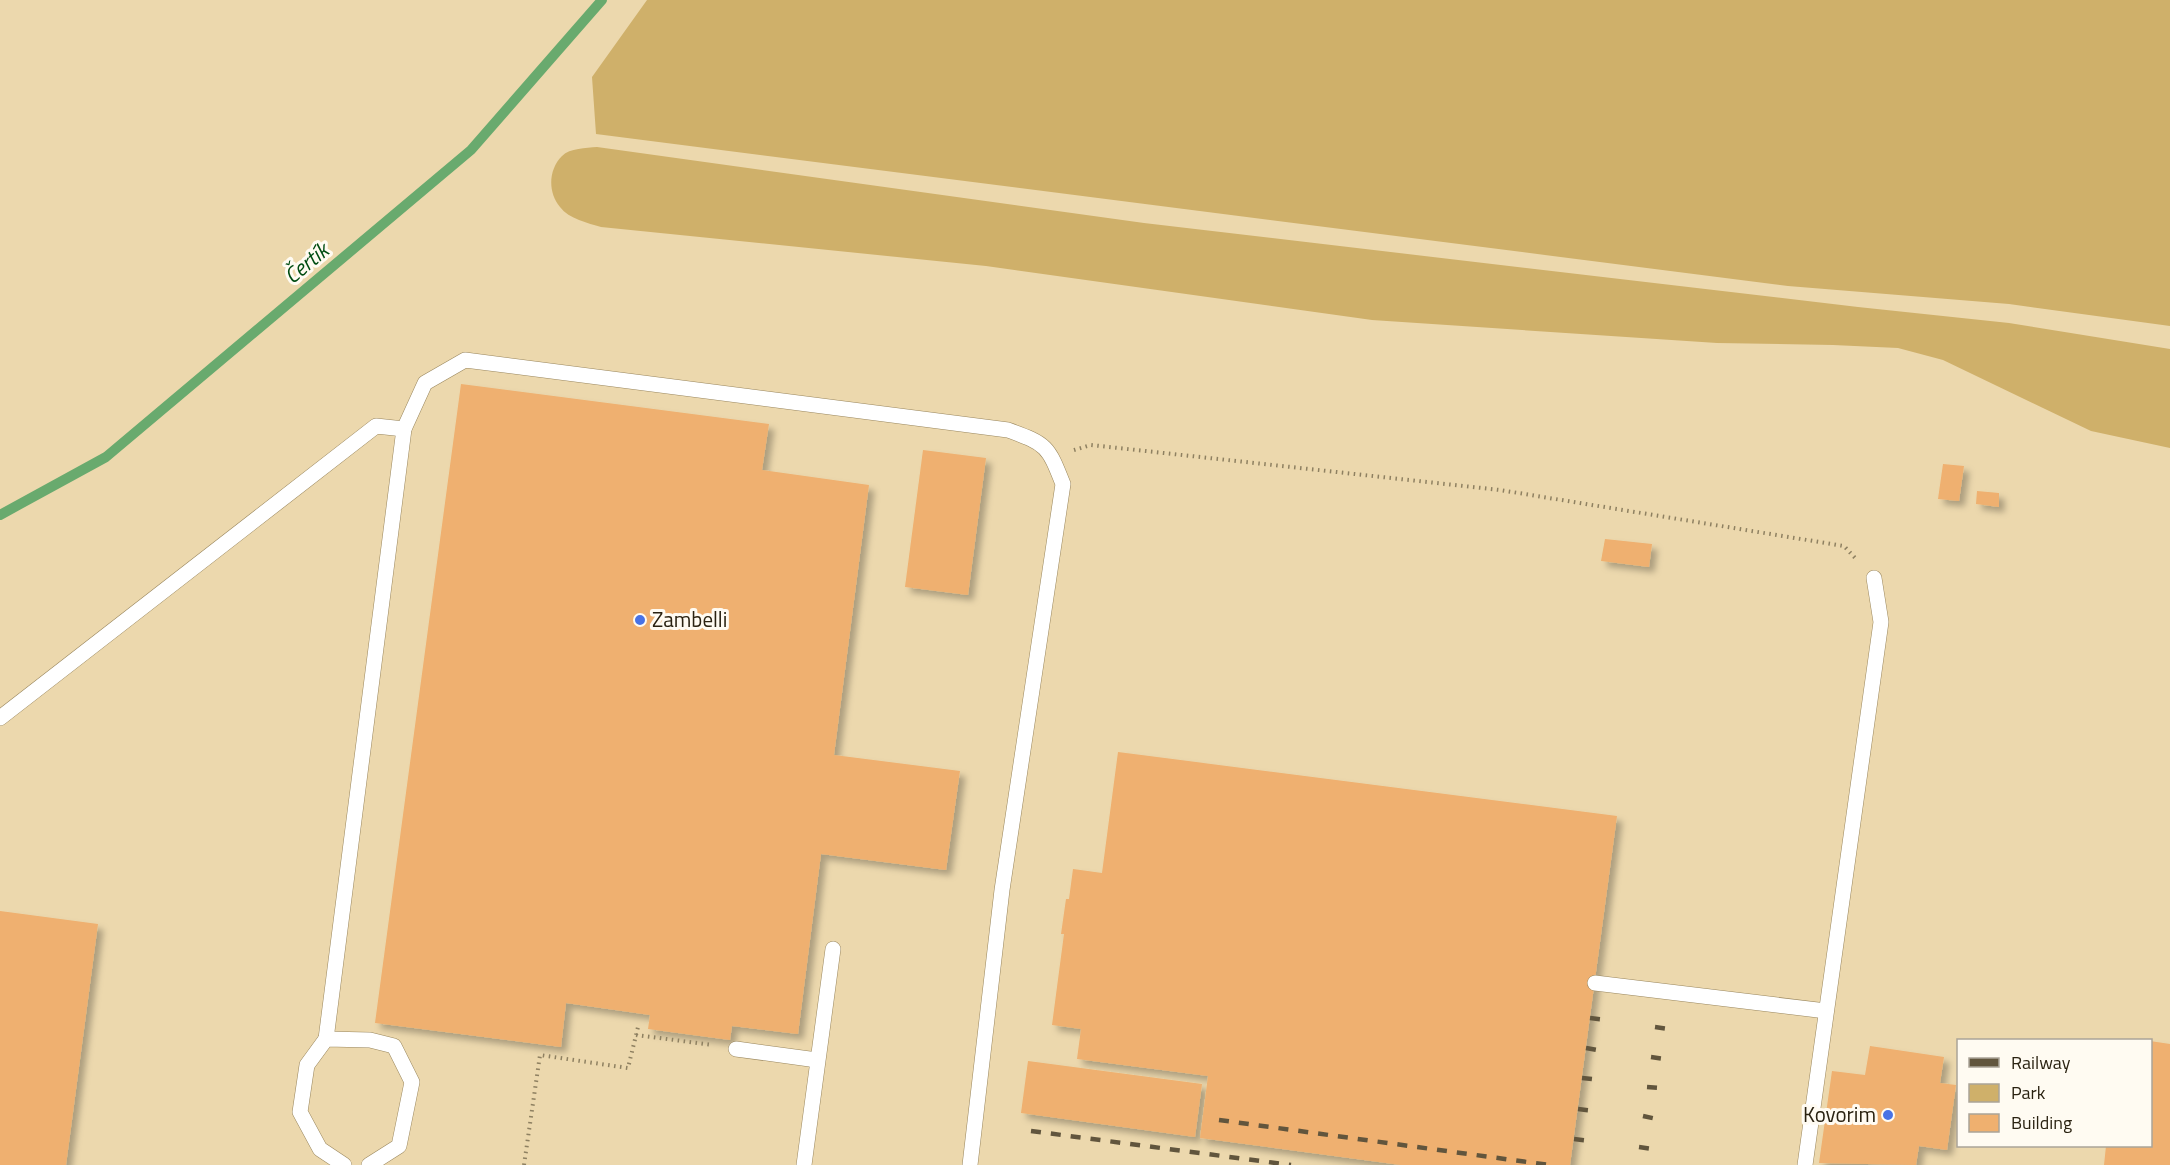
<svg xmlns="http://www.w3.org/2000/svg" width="2170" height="1165" font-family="'Titillium Web',sans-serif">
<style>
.green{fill:#cfb06a}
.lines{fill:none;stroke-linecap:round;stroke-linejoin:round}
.stream{stroke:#69aa6e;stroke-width:10}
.building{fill:#efb06f;filter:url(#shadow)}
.lane-casing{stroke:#99865d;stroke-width:16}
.path{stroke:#8e8061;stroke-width:4;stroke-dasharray:1.5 4.5;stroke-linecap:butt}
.lane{stroke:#fff;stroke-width:15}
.rail{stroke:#61553d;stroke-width:4.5;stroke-dasharray:10 10;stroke-linecap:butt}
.poi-dot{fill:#4872e5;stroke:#fffbf2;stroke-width:2}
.labels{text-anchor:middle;stroke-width:6;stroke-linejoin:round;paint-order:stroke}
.poi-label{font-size:21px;fill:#2a2211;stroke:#fffbf2;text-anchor:start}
.water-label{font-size:22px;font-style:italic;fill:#004c12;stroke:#fffbf2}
</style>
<defs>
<filter id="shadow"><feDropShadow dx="5.5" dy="5.5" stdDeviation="3" flood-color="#0004"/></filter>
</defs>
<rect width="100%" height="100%" fill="#ecd8ad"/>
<g class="green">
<polygon points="647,0 2170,0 2170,326 2009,304 1788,286 596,134 592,77"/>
<path d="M597 147 1144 223 1858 307 2009 323 2170 349V448L2091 431 1943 360 1898 348 1833 345 1717 343 1372 320 986 266 601 227C588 223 569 219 560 207 548 193 548 170 562 156 570 148 586 148 597 147Z"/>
</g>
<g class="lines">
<polyline class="stream" points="0,515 106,457 471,150 602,0"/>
</g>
<g class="building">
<polygon points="461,384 769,424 762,470 869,485 834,755 960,771 946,870 821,854 798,1034 732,1026 730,1040 648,1029 650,1015 566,1003 561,1047 375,1023"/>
<polygon points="923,450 986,458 968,595 905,587"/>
<polygon points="1943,464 1964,466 1959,501 1938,499"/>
<polygon points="1977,491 1999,493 1999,507 1976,504"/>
<polygon points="1605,539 1652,544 1649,567 1601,561"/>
<polygon points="1118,752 1617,816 1570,1165 1401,1165 1200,1138 1208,1076 1077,1059 1081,1029 1052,1025 1064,934 1061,934 1066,899 1069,899 1073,869 1102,873"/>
<polygon points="0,911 98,924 66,1165 0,1165"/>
<polygon points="2150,1041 2170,1044 2170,1165 2104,1165 2106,1146 2150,1146"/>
<polygon points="1870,1046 1944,1057 1940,1083 1956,1085 1947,1150 1919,1146 1916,1165 1819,1163 1832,1071 1865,1075"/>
<polygon points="1028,1061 1202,1084 1195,1137 1021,1113"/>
</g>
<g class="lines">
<defs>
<g id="lane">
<polyline points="0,718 376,426 404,429"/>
<polyline points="1595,983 1826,1011"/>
<path d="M326 1039 404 429 425 383 465 360 1008 430C1047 444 1048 446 1063 484L1002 890 970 1165"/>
<polyline points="736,1049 817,1060"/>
<polyline points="344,1165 320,1149 300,1112 307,1065 326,1039 370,1040 394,1046 412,1082 399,1146 369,1165"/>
<polyline points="804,1165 833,949"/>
<polyline points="1805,1165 1881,622 1874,578"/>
</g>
</defs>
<use href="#lane" class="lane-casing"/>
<g class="path">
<polyline points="1074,450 1091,445 1500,490 1844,546 1857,560"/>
<polyline points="636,1035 713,1045"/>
<polyline points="524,1165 540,1055 628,1068 638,1027"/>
</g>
<use href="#lane" class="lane"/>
<g class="rail">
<polyline points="1590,1018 1607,1020"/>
<polyline points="1655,1027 1669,1029"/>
<polyline points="1586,1048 1603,1051"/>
<polyline points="1651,1057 1665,1059"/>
<polyline points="1582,1078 1600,1080"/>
<polyline points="1647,1087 1661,1088"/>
<polyline points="1578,1109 1595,1111"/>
<polyline points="1643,1116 1657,1119"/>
<polyline points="1219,1120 1549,1165"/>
<polyline points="1031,1131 1291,1165"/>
<polyline points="1574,1139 1591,1141"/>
<polyline points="1639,1147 1653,1149"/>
</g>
</g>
<g class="poi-dot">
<circle cx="640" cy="620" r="6"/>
<circle cx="1888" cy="1115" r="6"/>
</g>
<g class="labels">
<g class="poi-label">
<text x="652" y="627">Zambelli</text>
<text x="1876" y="1122" text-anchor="end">Kovorim</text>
</g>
<g class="water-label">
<text transform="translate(306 263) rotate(-40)" y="8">Čertík</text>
</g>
</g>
<rect x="1957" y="1039" width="195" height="108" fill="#fffbf2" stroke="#aaa498" stroke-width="1.5"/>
<rect x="1969" y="1058" width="30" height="9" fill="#61553d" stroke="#aaa498" stroke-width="1.5"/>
<text x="2011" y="1069" font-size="18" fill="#2a2211">Railway</text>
<rect x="1969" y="1084" width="30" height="18" fill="#cfb06a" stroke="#aaa498" stroke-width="1.5"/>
<text x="2011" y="1099" font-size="18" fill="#2a2211">Park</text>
<rect x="1969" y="1114" width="30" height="18" fill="#efb06f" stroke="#aaa498" stroke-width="1.5"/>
<text x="2011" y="1129" font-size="18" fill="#2a2211">Building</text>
</svg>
